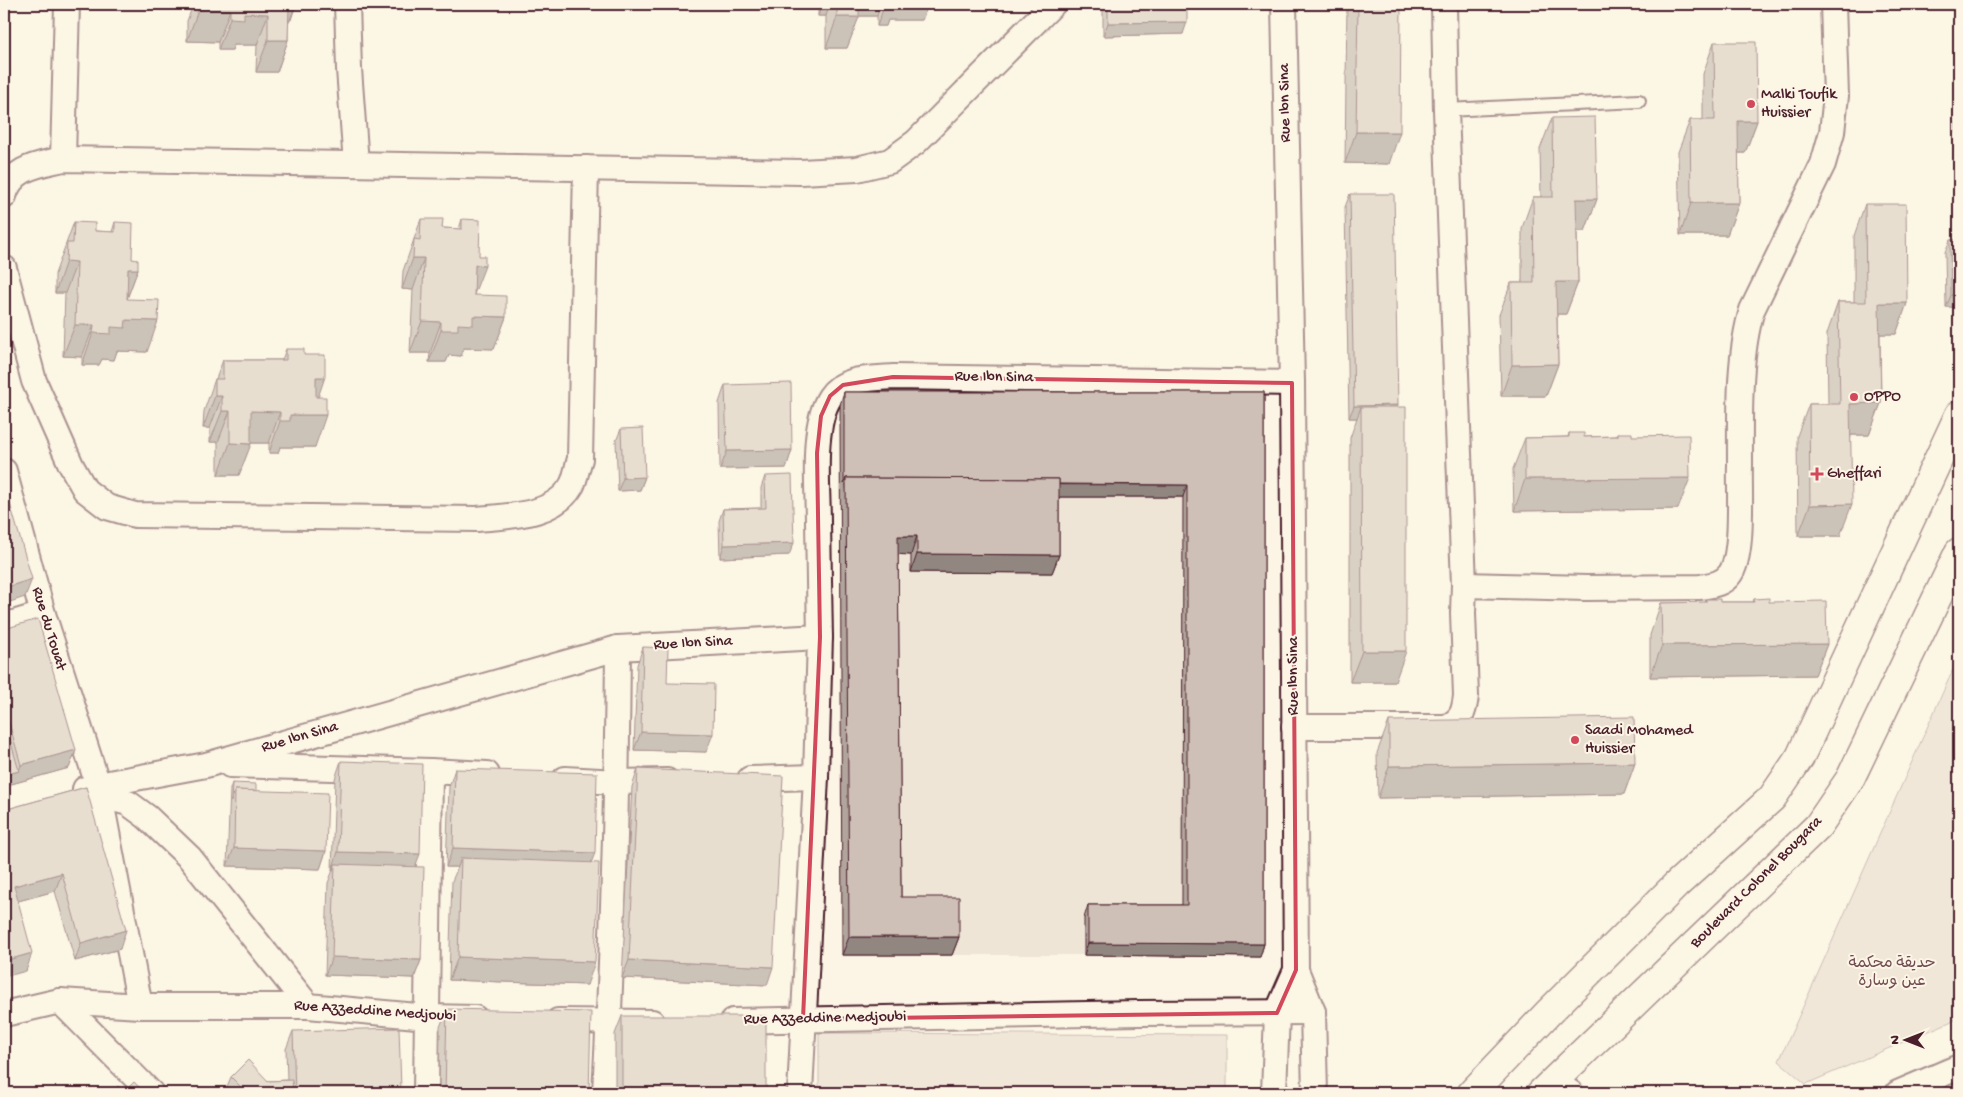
<svg xmlns="http://www.w3.org/2000/svg" width="1963" height="1097" font-family="'Gochi Hand','Playpen Sans Arabic',sans-serif">
<style>
.built{fill:#eee5d7}
.green{fill:#e2d5ca;stroke:#967a7a}
.lines{fill:none;stroke-linecap:round;stroke-linejoin:round}
.service-casing{stroke:#4a1f2b;stroke-width:16}
.minor-casing{stroke:#4a1f2b;stroke-width:28}
.secondary-casing{stroke:#4a1f2b;stroke-width:31}
.service{stroke:#fcf5e5;stroke-width:12}
.minor{stroke:#fcf5e5;stroke-width:24}
.secondary{stroke:#fcf5e5;stroke-width:28}
.wall{fill:#b2a59d;stroke:#4a1f2b}
.shaded-wall{fill:#918680;stroke:#4a1f2b}
.building{fill:#cfc0b7;stroke:#4a1f2b}
.marked{fill:none;stroke:#d1495b;stroke-width:4;stroke-linejoin:round}
.poi-dot{fill:#d1495b;stroke:#fcf5e5;stroke-width:2}
.labels{text-anchor:middle;dominant-baseline:central;stroke-width:4;stroke-linejoin:round;paint-order:stroke}
.poi-label{font-size:16px;fill:#4a1f2b;stroke:#fcf5e5;text-anchor:start}
.street-label{font-size:16px;fill:#4a1f2b;stroke:#fcf5e5}
.park-label{font-size:16px;fill:#704c53;stroke:#fcf5e5}
</style>
<rect width="100%" height="100%" fill="#fcf5e5"/>
<filter id="ink" filterUnits="userSpaceOnUse"><feTurbulence type="fractalNoise" baseFrequency=".02" numOctaves="2"/><feDisplacementMap in="SourceGraphic" scale="10" xChannelSelector="R" yChannelSelector="G"/><feConvolveMatrix kernelMatrix="1 2 1 2 8 2 1 2 1" color-interpolation-filters="sRGB"/></filter>
<g filter="url(#ink)">
<path class="built" d="M 840,497 L 1183,497 L 1182,955 L 842,955 Z"/>
<g class="green">
<path d="M 1959,656 L 1959,1018 L 1806,1084 L 1779,1061 Z"/>
<path d="M 819,1033 L 1227,1035 L 1227,1093 L 819,1093 Z"/>
</g>
<g class="lines">
<defs>
<path id="service" d="M 1446,110 L 1639,101"/>
<g id="minor">
<path d="M 347,4 L 349,69 L 356,164"/>
<path d="M 1284,4 L 1292,383 L 1296,970 L 1313,1012 L 1315,1093"/>
<path d="M 63,159 L 67,4"/>
<path d="M 4,196 C 12,167 38,165 63,159 L 801,172 L 857,169 L 890,161 L 916,142 L 1053,4"/>
<path d="M 4,268 L 34,381 L 71,465 L 85,490 L 107,507 L 135,515 L 477,519 C 508,516 554,517 572,485 C 576,477 577,467 580,459 L 586,168"/>
<path d="M 4,471 L 43,614 L 98,785 L 85,789"/>
<path d="M 1464,585 L 1586,588 L 1700,587 C 1712,585 1723,584 1730,574 C 1744,555 1739,490 1740,465 C 1740,417 1738,356 1752,310 L 1823,164 L 1832,132 L 1836,96 L 1833,4"/>
<path d="M 4,626 L 43,614"/>
<path d="M 1294,727 L 1446,727 C 1462,720 1464,712 1466,696 L 1463,613 L 1464,585 L 1446,110 L 1444,4"/>
<path d="M 230,765 L 430,771 L 487,774"/>
<path d="M 565,779 L 617,782 L 667,781"/>
<path d="M 750,779 L 816,777"/>
<path d="M 101,796 L 128,803 L 147,817 L 190,858 L 308,1006"/>
<path d="M 60,1001 L 151,1093"/>
<path d="M 140,1006 L 98,785 L 206,765 L 618,648 L 820,637 C 819,599 819,561 818,522 C 818,488 811,426 830,397 C 843,377 871,379 893,377 L 1292,383"/>
<path d="M 4,1014 L 60,1001 L 140,1006 L 308,1006 L 428,1017 L 475,1018"/>
<path d="M 558,1021 L 652,1022"/>
<path d="M 733,1021 L 1138,1013 L 1313,1012"/>
<path d="M 1553,1081 L 1571,1093"/>
<path d="M 426,1093 L 430,771"/>
<path d="M 605,1093 C 613,945 617,797 618,648"/>
<path d="M 800,1093 L 816,777 L 820,637"/>
<path d="M 1274,1093 L 1277,1013 L 1296,970"/>
<path d="M 1898,1093 L 1959,1067"/>
</g>
<g id="secondary">
<path d="M 1472,1093 L 1548,1013 L 1676,885 L 1772,798 L 1800,757 L 1959,415"/>
<path d="M 1541,1093 L 1818,826 L 1850,779 L 1959,552"/>
</g>
</defs>
<use href="#service" class="service-casing"/>
<use href="#minor" class="minor-casing"/>
<use href="#secondary" class="secondary-casing"/>
<use href="#service" class="service"/>
<use href="#minor" class="minor"/>
<use href="#secondary" class="secondary"/>
</g>
<g class="wall">
<path d="M 185,4 L 296,4 L 291,20 L 289,20 L 288,22 L 288,40 L 277,72 L 256,72 L 257,45 L 234,45 L 232,50 L 218,50 L 218,42 L 187,41 L 187,21 L 192,8 L 185,8 Z"/>
<path d="M 818,4 L 928,4 L 922,20 L 888,20 L 886,26 L 877,26 L 877,16 L 859,16 L 847,48 L 826,48 L 826,16 L 818,16 Z"/>
<path d="M 1105,4 L 1187,4 L 1183,34 L 1103,36 L 1103,8 Z"/>
<path d="M 1347,4 L 1401,4 L 1389,164 L 1345,163 Z"/>
<path d="M 1955,4 L 1959,4 L 1959,173 L 1957,173 Z"/>
<path d="M 1714,42 L 1757,121 L 1745,153 L 1738,153 L 1739,203 L 1727,235 L 1680,235 L 1678,152 L 1690,120 L 1703,120 L 1703,74 Z"/>
<path d="M 1552,118 L 1597,199 L 1585,231 L 1577,231 L 1578,282 L 1566,314 L 1557,314 L 1558,364 L 1546,396 L 1501,396 L 1499,315 L 1511,283 L 1522,283 L 1522,228 L 1533,197 L 1541,197 L 1540,149 Z"/>
<path d="M 1350,194 L 1397,407 L 1395,682 L 1350,682 L 1350,438 L 1357,418 L 1349,418 L 1345,207 Z"/>
<path d="M 1865,204 L 1907,303 L 1896,334 L 1880,334 L 1881,403 L 1869,435 L 1851,435 L 1840,536 L 1798,536 L 1797,436 L 1809,404 L 1828,404 L 1827,334 L 1838,302 L 1854,302 L 1854,236 Z"/>
<path d="M 421,219 L 442,228 L 459,229 L 462,219 L 474,295 L 506,317 L 494,349 L 464,348 L 461,356 L 449,355 L 446,362 L 429,362 L 430,353 L 410,353 L 413,290 L 402,289 L 403,271 Z"/>
<path d="M 74,222 L 95,231 L 112,232 L 115,222 L 132,259 L 138,269 L 127,299 L 147,352 L 117,351 L 114,360 L 102,359 L 99,365 L 82,365 L 82,357 L 63,356 L 65,293 L 55,293 L 55,274 Z"/>
<path d="M 1950,240 L 1959,240 L 1959,307 L 1946,307 L 1945,252 Z"/>
<path d="M 286,349 L 304,355 L 318,397 L 315,447 L 280,447 L 278,453 L 269,453 L 269,443 L 251,443 L 239,475 L 218,475 L 218,442 L 210,442 L 210,428 L 203,428 L 204,411 L 215,379 L 216,379 L 223,360 L 282,360 Z"/>
<path d="M 725,385 L 792,450 L 786,468 L 720,469 L 719,403 Z"/>
<path d="M 844,392 L 1264,392 L 1264,944 L 1260,957 L 1084,955 L 1084,918 L 1088,905 L 1182,905 L 1183,497 L 1059,497 L 1059,555 L 1052,573 L 911,572 L 911,555 L 898,554 L 901,897 L 959,937 L 952,955 L 842,955 L 840,405 Z"/>
<path d="M 621,429 L 645,477 L 640,490 L 618,491 L 616,441 Z"/>
<path d="M 1569,433 L 1584,437 L 1616,436 L 1618,433 L 1632,436 L 1678,509 L 1514,511 L 1513,469 L 1525,438 L 1568,437 Z"/>
<path d="M 765,476 L 789,555 L 720,558 L 719,521 L 723,509 L 761,508 L 761,488 Z"/>
<path d="M 1706,599 L 1720,602 L 1753,602 L 1754,599 L 1769,602 L 1827,644 L 1815,675 L 1650,677 L 1650,635 L 1661,603 L 1705,603 Z"/>
<path d="M 4,629 L 76,750 L 69,768 L 4,786 Z"/>
<path d="M 643,647 L 667,683 L 706,752 L 634,750 L 637,665 Z"/>
<path d="M 1389,721 L 1635,763 L 1624,794 L 1378,798 L 1377,753 Z"/>
<path d="M 341,761 L 415,867 L 421,960 L 414,978 L 325,975 L 328,883 L 333,870 L 332,870 L 335,779 Z"/>
<path d="M 455,769 L 591,862 L 587,985 L 449,980 L 452,881 L 458,867 L 446,867 L 449,787 Z"/>
<path d="M 638,769 L 767,985 L 622,978 L 632,787 Z"/>
<path d="M 232,783 L 256,791 L 326,851 L 320,869 L 227,866 L 230,789 Z"/>
<path d="M 86,787 L 120,949 L 75,961 L 55,891 L 18,901 L 26,971 L 4,810 Z"/>
<path d="M 447,1009 L 589,1093 L 439,1093 L 440,1027 Z"/>
<path d="M 622,1016 L 766,1093 L 615,1093 L 615,1034 Z"/>
<path d="M 293,1031 L 401,1090 L 406,1093 L 230,1093 L 226,1089 L 231,1077 L 268,1081 L 287,1080 L 286,1049 Z"/>
</g>
<g class="shaded-wall">
<path d="M 186,4 L 193,4 L 192,8 L 185,8 Z"/>
<path d="M 289,4 L 296,4 L 283,38 Z"/>
<path d="M 822,4 L 830,4 L 826,16 L 818,16 Z"/>
<path d="M 852,4 L 881,4 L 877,16 L 847,16 Z"/>
<path d="M 885,4 L 928,4 L 922,20 L 888,20 L 886,26 L 877,26 Z"/>
<path d="M 198,10 L 230,10 L 218,42 L 187,41 Z"/>
<path d="M 244,13 L 268,14 L 257,45 L 234,45 L 232,50 L 218,50 L 230,18 Z"/>
<path d="M 837,17 L 859,17 L 847,48 L 826,48 Z"/>
<path d="M 1187,22 L 1183,34 L 1103,36 L 1108,23 Z"/>
<path d="M 268,40 L 288,40 L 277,72 L 256,72 Z"/>
<path d="M 1738,121 L 1757,121 L 1745,153 L 1727,153 Z"/>
<path d="M 1356,132 L 1400,132 L 1389,164 L 1345,163 Z"/>
<path d="M 1576,199 L 1597,199 L 1585,231 L 1565,231 Z"/>
<path d="M 1691,203 L 1739,203 L 1727,235 L 1680,235 Z"/>
<path d="M 413,258 L 424,258 L 413,290 L 402,289 Z"/>
<path d="M 66,261 L 77,262 L 65,293 L 55,293 Z"/>
<path d="M 475,265 L 485,266 L 473,297 Z"/>
<path d="M 128,269 L 138,269 L 126,301 Z"/>
<path d="M 1556,282 L 1578,282 L 1566,314 L 1545,314 Z"/>
<path d="M 1951,295 L 1959,295 L 1959,307 L 1946,307 Z"/>
<path d="M 1879,303 L 1907,303 L 1896,334 L 1868,334 Z"/>
<path d="M 473,316 L 506,317 L 494,349 L 464,348 L 461,356 L 449,355 L 446,362 L 429,362 L 441,330 L 458,324 Z"/>
<path d="M 126,320 L 158,321 L 147,352 L 117,351 L 114,360 L 102,359 L 99,365 L 82,365 L 93,333 Z"/>
<path d="M 422,321 L 441,322 L 430,353 L 410,353 Z"/>
<path d="M 75,325 L 94,325 L 82,357 L 63,356 Z"/>
<path d="M 1558,364 L 1546,396 L 1501,396 L 1512,365 Z"/>
<path d="M 316,377 L 325,377 L 314,409 Z"/>
<path d="M 215,396 L 222,396 L 210,428 L 203,428 Z"/>
<path d="M 1881,403 L 1869,435 L 1839,435 L 1850,404 Z"/>
<path d="M 1398,405 L 1393,418 L 1361,407 L 1357,418 L 1349,418 L 1354,406 Z"/>
<path d="M 222,411 L 230,411 L 218,442 L 210,442 Z"/>
<path d="M 251,411 L 280,412 L 269,443 L 239,443 Z"/>
<path d="M 290,415 L 326,415 L 315,447 L 280,447 L 278,453 L 269,453 L 280,421 Z"/>
<path d="M 230,443 L 251,444 L 239,475 L 218,475 Z"/>
<path d="M 792,450 L 786,468 L 720,469 L 727,451 Z"/>
<path d="M 645,477 L 640,490 L 618,491 L 623,478 Z"/>
<path d="M 1690,478 L 1678,509 L 1514,511 L 1525,479 Z"/>
<path d="M 846,484 L 1187,485 L 1183,497 L 847,497 Z"/>
<path d="M 1852,504 L 1840,536 L 1798,536 L 1810,505 Z"/>
<path d="M 898,536 L 917,536 L 911,555 L 891,554 Z"/>
<path d="M 794,543 L 789,555 L 720,558 L 724,545 Z"/>
<path d="M 917,554 L 1059,555 L 1052,573 L 911,572 Z"/>
<path d="M 32,579 L 25,597 L 4,604 L 4,588 Z"/>
<path d="M 1827,644 L 1815,675 L 1650,677 L 1662,645 Z"/>
<path d="M 1362,651 L 1406,651 L 1395,682 L 1350,682 Z"/>
<path d="M 641,732 L 713,734 L 706,752 L 634,750 Z"/>
<path d="M 76,750 L 69,768 L 4,786 L 4,775 L 19,771 L 21,765 Z"/>
<path d="M 1635,763 L 1624,794 L 1378,798 L 1389,766 Z"/>
<path d="M 234,848 L 326,851 L 320,869 L 227,866 Z"/>
<path d="M 453,848 L 595,853 L 588,871 L 461,858 L 458,867 L 446,867 Z"/>
<path d="M 338,852 L 420,854 L 413,872 L 335,864 L 333,870 L 332,870 Z"/>
<path d="M 62,873 L 55,891 L 7,904 L 14,886 Z"/>
<path d="M 126,930 L 120,949 L 75,961 L 81,943 Z"/>
<path d="M 849,937 L 959,937 L 952,955 L 842,955 Z"/>
<path d="M 1088,943 L 1264,944 L 1260,957 L 1084,955 Z"/>
<path d="M 32,953 L 26,971 L 4,977 L 4,961 Z"/>
<path d="M 332,957 L 421,960 L 414,978 L 325,975 Z"/>
<path d="M 458,957 L 595,962 L 587,985 L 449,980 Z"/>
<path d="M 629,960 L 773,967 L 767,985 L 622,978 Z"/>
</g>
<g class="building">
<path d="M 198,4 L 294,4 L 294,6 L 289,6 L 288,40 L 268,40 L 268,14 L 244,13 L 244,19 L 230,18 L 230,10 L 198,10 Z"/>
<rect x="837" y="4" width="22" height="13"/>
<path d="M 1108,4 L 1187,4 L 1187,22 L 1108,23 Z"/>
<path d="M 1358,4 L 1401,4 L 1400,132 L 1356,132 Z"/>
<path d="M 1714,42 L 1756,42 L 1757,121 L 1738,121 L 1739,203 L 1691,203 L 1690,120 L 1715,120 Z"/>
<path d="M 1595,117 L 1597,199 L 1576,199 L 1578,282 L 1556,282 L 1558,364 L 1512,365 L 1511,283 L 1534,283 L 1533,197 L 1553,197 L 1552,118 Z"/>
<path d="M 1350,194 L 1394,194 L 1398,405 L 1354,406 Z"/>
<path d="M 1865,204 L 1906,204 L 1907,303 L 1879,303 L 1881,403 L 1850,404 L 1852,504 L 1810,505 L 1809,404 L 1840,404 L 1838,302 L 1866,302 Z"/>
<path d="M 421,219 L 443,219 L 442,228 L 462,229 L 462,219 L 480,220 L 479,256 L 485,256 L 485,266 L 475,265 L 474,295 L 506,296 L 506,317 L 473,316 L 473,325 L 458,324 L 458,330 L 441,330 L 441,322 L 422,321 L 424,258 L 413,258 L 414,239 L 420,240 Z"/>
<path d="M 74,222 L 95,223 L 95,231 L 115,232 L 115,222 L 133,223 L 132,259 L 138,260 L 138,269 L 128,269 L 127,299 L 159,300 L 158,321 L 126,320 L 125,328 L 111,327 L 111,334 L 93,333 L 94,325 L 75,325 L 77,262 L 66,261 L 67,243 L 73,243 Z"/>
<path d="M 1950,240 L 1959,240 L 1959,295 L 1951,295 Z"/>
<path d="M 286,349 L 304,349 L 304,355 L 325,355 L 325,377 L 316,377 L 316,397 L 326,397 L 326,415 L 290,415 L 290,421 L 280,421 L 280,412 L 251,411 L 251,444 L 230,443 L 230,411 L 222,411 L 222,396 L 215,396 L 215,379 L 223,379 L 223,360 L 286,360 Z"/>
<path d="M 791,383 L 792,450 L 727,451 L 725,385 Z"/>
<path d="M 844,392 L 1264,392 L 1264,944 L 1088,943 L 1088,905 L 1187,905 L 1187,485 L 1059,484 L 1059,479 L 846,478 L 844,484 Z"/>
<path d="M 1361,407 L 1406,407 L 1406,651 L 1362,651 Z"/>
<path d="M 643,428 L 645,477 L 623,478 L 621,429 Z"/>
<path d="M 1569,433 L 1584,433 L 1584,437 L 1618,436 L 1618,433 L 1632,433 L 1632,436 L 1689,435 L 1690,478 L 1525,479 L 1525,438 L 1569,437 Z"/>
<path d="M 792,475 L 794,543 L 724,545 L 723,509 L 766,508 L 765,476 Z"/>
<path d="M 846,478 L 1059,479 L 1059,555 L 917,554 L 917,536 L 898,536 L 901,897 L 959,897 L 959,937 L 849,937 Z"/>
<path d="M 4,483 L 32,579 L 4,588 Z"/>
<path d="M 1769,598 L 1769,602 L 1826,601 L 1827,644 L 1662,645 L 1661,603 L 1706,602 L 1706,599 L 1720,599 L 1720,602 L 1754,602 L 1754,599 Z"/>
<path d="M 38,619 L 76,750 L 21,765 L 4,705 L 4,629 Z"/>
<path d="M 643,647 L 668,648 L 667,683 L 714,684 L 713,734 L 641,732 Z"/>
<path d="M 1634,717 L 1635,763 L 1389,766 L 1389,721 Z"/>
<path d="M 4,718 L 19,771 L 4,775 Z"/>
<path d="M 341,761 L 422,764 L 420,854 L 338,852 Z"/>
<path d="M 455,769 L 597,773 L 595,853 L 453,848 Z"/>
<path d="M 638,769 L 783,776 L 773,967 L 629,960 Z"/>
<path d="M 232,783 L 256,784 L 256,791 L 235,790 L 231,802 Z"/>
<path d="M 86,787 L 126,930 L 81,943 L 62,873 L 14,886 L 32,953 L 4,961 L 4,810 Z"/>
<path d="M 235,790 L 328,793 L 326,851 L 234,848 Z"/>
<path d="M 461,858 L 599,863 L 595,962 L 458,957 Z"/>
<path d="M 335,864 L 424,867 L 421,960 L 332,957 Z"/>
<path d="M 447,1009 L 591,1012 L 589,1093 L 445,1093 Z"/>
<rect x="622" y="1016" width="144" height="77"/>
<path d="M 399,1028 L 401,1090 L 386,1091 L 385,1093 L 295,1093 L 293,1031 Z"/>
<path d="M 248,1060 L 268,1081 L 292,1080 L 293,1093 L 247,1093 L 231,1077 Z"/>
<path d="M 134,1082 L 145,1093 L 110,1093 L 118,1086 L 124,1092 Z"/>
<path d="M 104,1089 L 107,1093 L 100,1093 Z"/>
<path d="M 406,1090 L 406,1093 L 386,1093 L 386,1091 Z"/>
</g>
</g>
<path d="M0 0H1963V1097H0ZM 893,377 L 1292,383 L 1296,970 L 1277,1013 L 803,1019 L 820,637 L 817,453 L 821,416 L 830,396 L 843,385 Z" fill="#fcf5e5" fill-opacity=".55" fill-rule="evenodd"/>
<path class="marked" d="M 893,377 L 1292,383 L 1296,970 L 1277,1013 L 803,1019 L 820,637 L 817,453 L 821,416 L 830,396 L 843,385 Z"/>
<g class="poi-dot">
<circle cx="1751" cy="104" r="5"/>
<circle cx="1854" cy="397" r="5"/>
<path d="M1814.5 466.5h5v5h5v5h-5v5h-5v-5h-5v-5h5z"/>
<circle cx="1575" cy="740" r="5"/>
</g>
<g class="labels">
<g class="poi-label">
<text x="1761" y="95">Malki Toufik<tspan x="1761" dy="18">Huissier</tspan></text>
<text x="1864" y="397">OPPO</text>
<text x="1827" y="474">Gheffari</text>
<text x="1585" y="731">Saadi Mohamed<tspan x="1585" dy="18">Huissier</tspan></text>
</g>
<g class="street-label">
<text transform="translate(1286 103) rotate(-91)">Rue Ibn Sina</text>
<text transform="translate(994 378) rotate(1)">Rue Ibn Sina</text>
<text transform="translate(48 629) rotate(73)">Rue du Touat</text>
<text transform="translate(693 644) rotate(-3)">Rue Ibn Sina</text>
<text transform="translate(1294 676) rotate(-90)">Rue Ibn Sina</text>
<text transform="translate(300 738) rotate(-16)">Rue Ibn Sina</text>
<text transform="translate(1757 883) rotate(-45)">Boulevard Colonel Bougara</text>
<text transform="translate(375 1012) rotate(4)">Rue Azzeddine Medjoubi</text>
<text transform="translate(825 1019) rotate(-1)">Rue Azzeddine Medjoubi</text>
</g>
<g class="park-label">
<text x="1892" y="964">حديقة محكمة<tspan x="1892" dy="18">عين وسارة</tspan></text>
</g>
</g>
<rect width="1963" height="1097" fill="none" stroke="#fcf5e5" stroke-width="20"/>
<rect x="10" y="10" width="1943" height="1077" fill="none" stroke="#4a1f2b" stroke-width="2" filter="url(#ink)"/>
<g transform="translate(1906 1040) rotate(270)" stroke="#fcf5e5" stroke-width="4" paint-order="stroke">
<path d="M0-4L9 19L0 12L-9 19Z" fill="#4a1f2b"/>
<text y="-8" font-size="14" font-weight="bold" text-anchor="middle" fill="#4a1f2b">N</text>
</g>
</svg>
